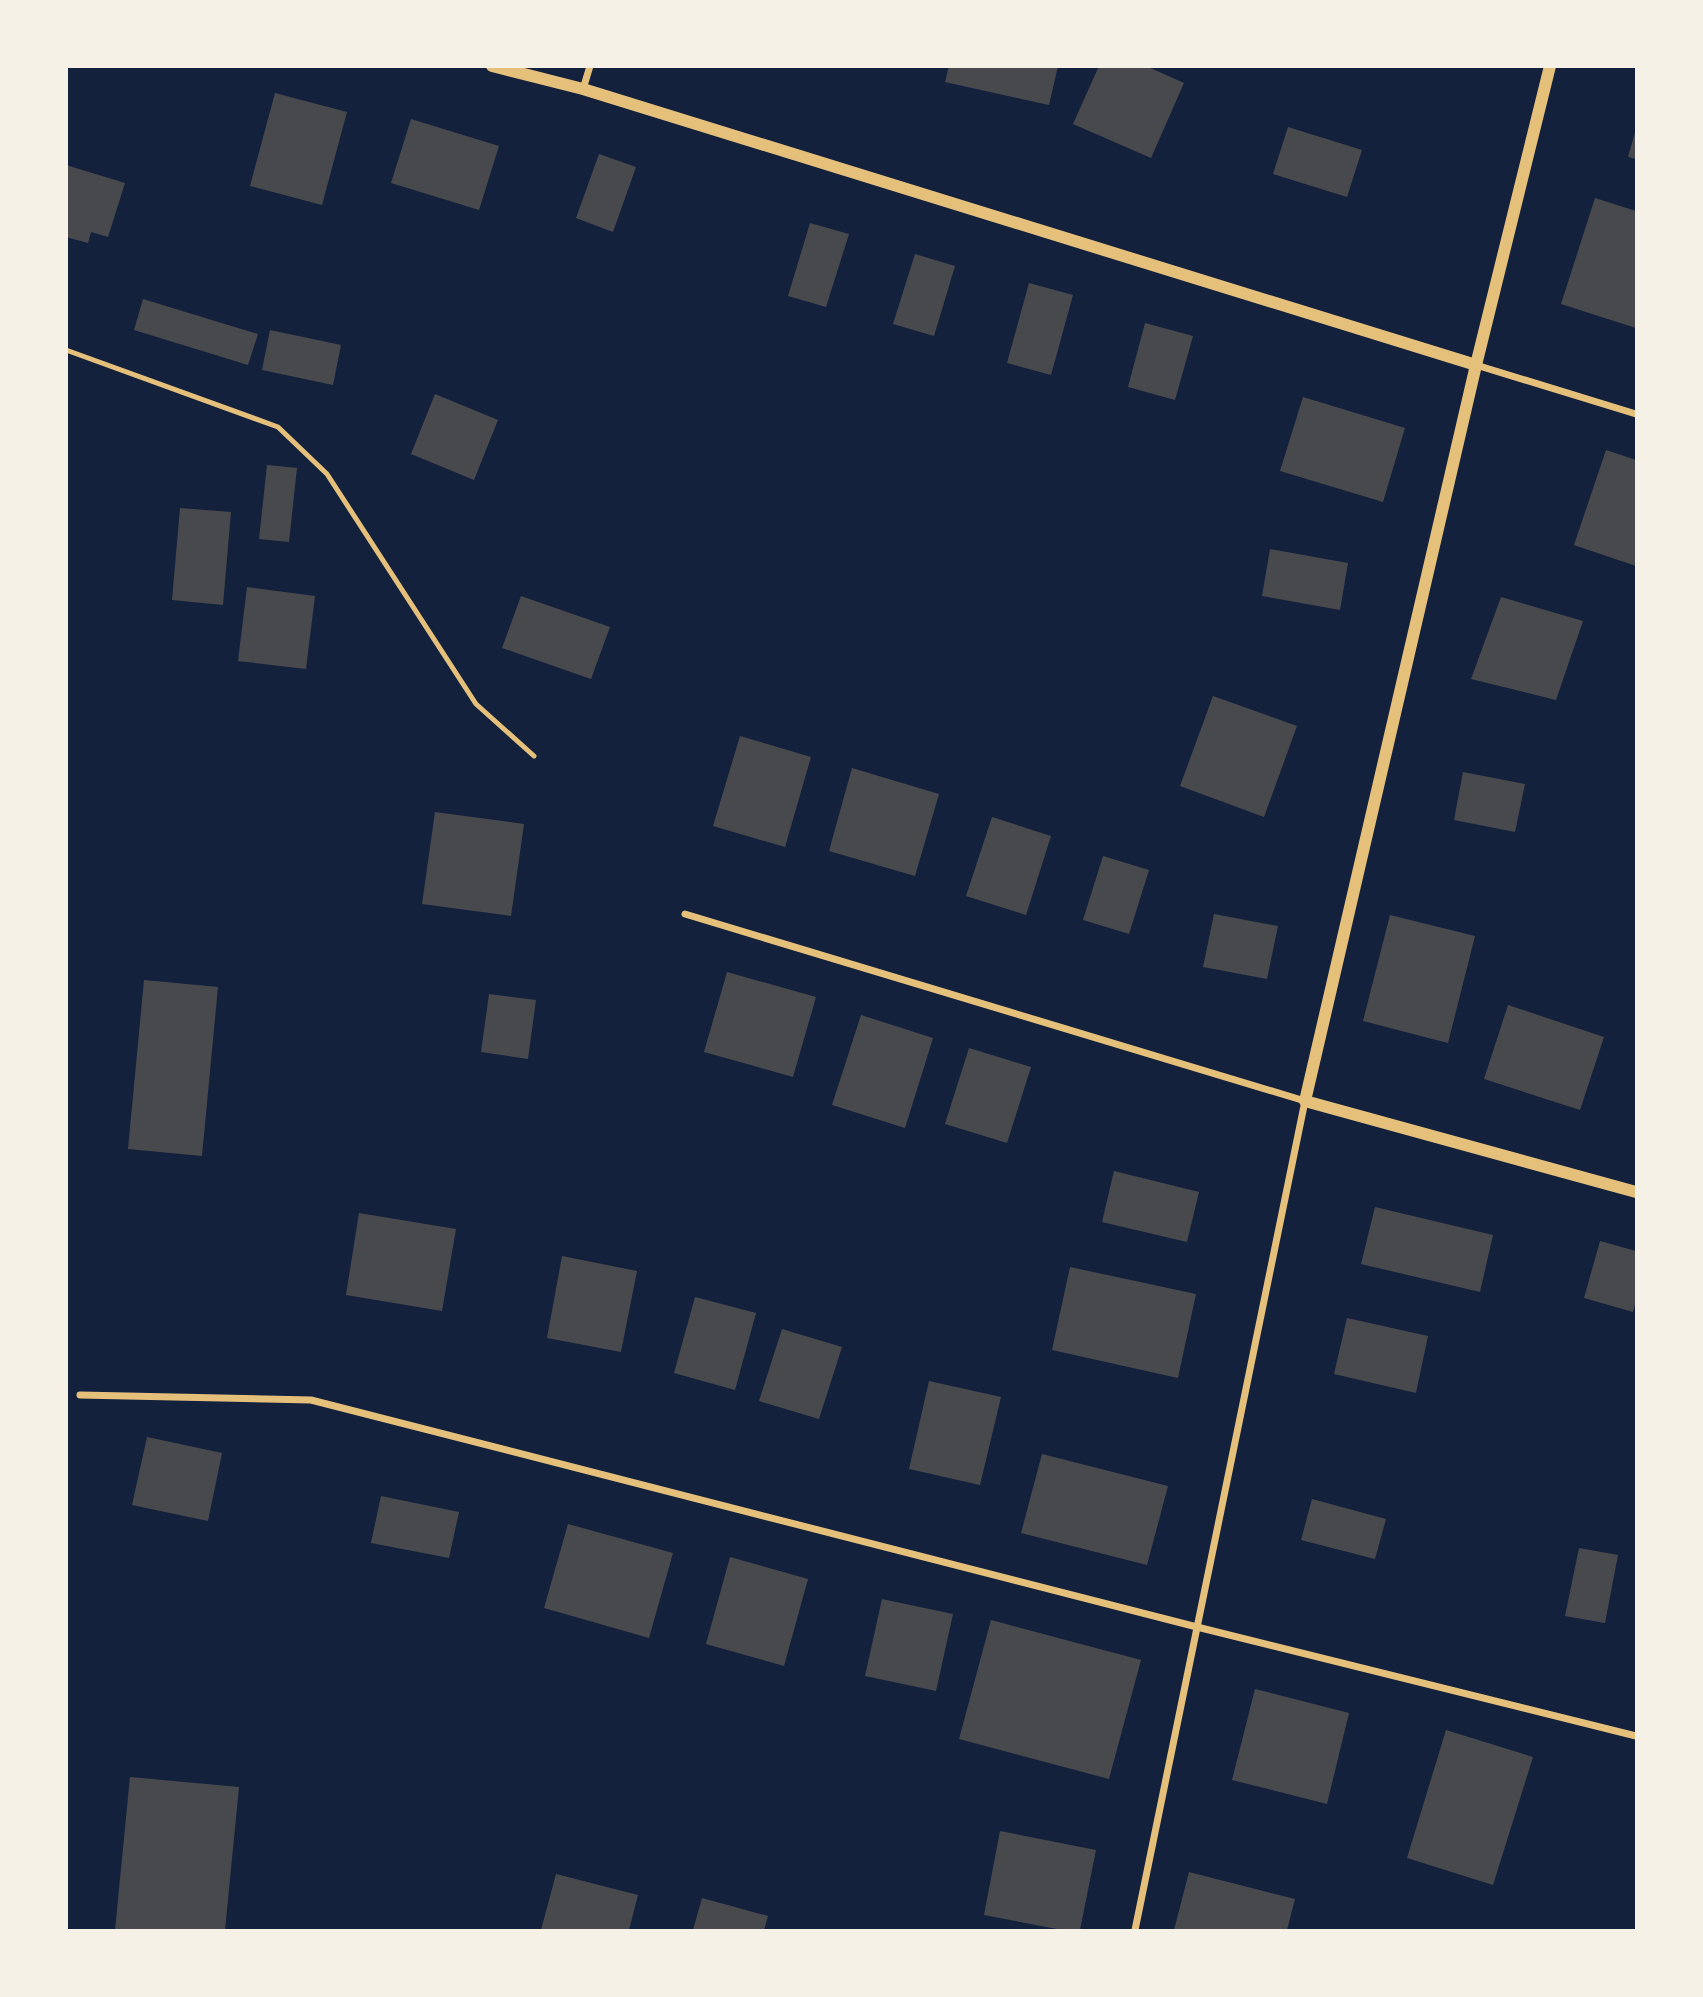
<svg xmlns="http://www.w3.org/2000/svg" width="1703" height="1997" font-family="'Sofia Sans Condensed',sans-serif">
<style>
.building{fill:#48494c}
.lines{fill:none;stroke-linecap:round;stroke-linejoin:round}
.service{stroke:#e5c07b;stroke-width:5}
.minor{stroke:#e5c07b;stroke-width:7}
.tertiary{stroke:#e5c07b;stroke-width:12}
</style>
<rect width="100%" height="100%" fill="#14213d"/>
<g class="building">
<path d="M 949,66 L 1058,66 L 1049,105 L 945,82 Z"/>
<path d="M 1099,66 L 1146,66 L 1184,83 L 1151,158 L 1073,124 Z"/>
<path d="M 275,93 L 347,112 L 322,205 L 250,186 Z"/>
<path d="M 411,119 L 499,146 L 479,210 L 391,183 Z"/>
<path d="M 1288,127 L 1362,150 L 1347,197 L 1273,174 Z"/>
<path d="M 1636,129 L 1636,159 L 1628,157 Z"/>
<path d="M 599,154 L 636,167 L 613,232 L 576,218 Z"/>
<path d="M 66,165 L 125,183 L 108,237 L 91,232 L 88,243 L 66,237 Z"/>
<path d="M 1595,198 L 1636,211 L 1636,328 L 1561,304 Z"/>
<path d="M 810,223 L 849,234 L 826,307 L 788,296 Z"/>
<path d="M 915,254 L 955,266 L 934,336 L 893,324 Z"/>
<path d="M 1029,283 L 1073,295 L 1051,375 L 1007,363 Z"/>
<path d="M 143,299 L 258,334 L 248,365 L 134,330 Z"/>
<path d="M 1145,323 L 1193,336 L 1175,400 L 1128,387 Z"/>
<path d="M 270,330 L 341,345 L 333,385 L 262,370 Z"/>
<path d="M 435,394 L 498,420 L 474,480 L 411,454 Z"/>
<path d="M 1303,397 L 1405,428 L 1383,502 L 1280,471 Z"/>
<path d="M 1606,450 L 1636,460 L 1636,566 L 1574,545 Z"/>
<path d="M 267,465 L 297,468 L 289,542 L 259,539 Z"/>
<path d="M 180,508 L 231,512 L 223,605 L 172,600 Z"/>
<path d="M 1270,549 L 1348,563 L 1340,610 L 1262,596 Z"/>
<path d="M 247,587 L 315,596 L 306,669 L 238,661 Z"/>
<path d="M 521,596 L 610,627 L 591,679 L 502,648 Z"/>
<path d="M 1501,597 L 1583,621 L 1556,700 L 1471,679 Z"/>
<path d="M 1213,696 L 1297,726 L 1264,817 L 1180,786 Z"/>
<path d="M 740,736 L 811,757 L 785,847 L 713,826 Z"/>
<path d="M 852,768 L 939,794 L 915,876 L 829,851 Z"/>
<path d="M 1463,772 L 1525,784 L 1515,832 L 1454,820 Z"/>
<path d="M 435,812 L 524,824 L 511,916 L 422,904 Z"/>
<path d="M 992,817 L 1051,836 L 1026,915 L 966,896 Z"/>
<path d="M 1103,856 L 1149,870 L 1129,934 L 1083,920 Z"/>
<path d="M 1214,914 L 1278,926 L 1267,979 L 1203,967 Z"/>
<path d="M 1390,915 L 1475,936 L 1448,1043 L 1363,1021 Z"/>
<path d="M 727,972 L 816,997 L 793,1077 L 704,1052 Z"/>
<path d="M 144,980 L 218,987 L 202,1156 L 128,1149 Z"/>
<path d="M 489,994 L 536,1000 L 528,1059 L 481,1052 Z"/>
<path d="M 1508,1005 L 1604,1037 L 1580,1110 L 1484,1079 Z"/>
<path d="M 861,1015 L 933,1038 L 905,1128 L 832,1105 Z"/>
<path d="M 969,1048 L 1031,1067 L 1007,1143 L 945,1124 Z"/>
<path d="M 1114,1171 L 1199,1192 L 1187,1242 L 1102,1222 Z"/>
<path d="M 1375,1207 L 1493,1235 L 1480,1292 L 1361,1264 Z"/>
<path d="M 359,1213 L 456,1229 L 442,1311 L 346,1295 Z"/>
<path d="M 1600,1241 L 1636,1251 L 1636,1300 L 1633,1312 L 1584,1298 Z"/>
<path d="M 562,1256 L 637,1271 L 621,1352 L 547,1338 Z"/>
<path d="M 1070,1267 L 1196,1294 L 1178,1378 L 1052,1350 Z"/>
<path d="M 695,1297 L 756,1313 L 735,1390 L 674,1373 Z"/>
<path d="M 1347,1318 L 1428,1336 L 1416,1393 L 1334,1374 Z"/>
<path d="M 782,1329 L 842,1347 L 819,1419 L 759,1401 Z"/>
<path d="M 929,1381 L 1001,1397 L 980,1485 L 909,1469 Z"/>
<path d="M 147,1437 L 222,1453 L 208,1521 L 132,1505 Z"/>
<path d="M 1042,1454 L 1168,1486 L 1147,1565 L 1021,1533 Z"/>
<path d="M 381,1496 L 459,1512 L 449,1558 L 371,1543 Z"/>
<path d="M 1312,1499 L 1386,1519 L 1375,1559 L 1301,1540 Z"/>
<path d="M 568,1524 L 673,1553 L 649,1638 L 544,1608 Z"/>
<path d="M 1579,1548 L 1618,1555 L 1605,1623 L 1565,1616 Z"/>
<path d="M 730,1557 L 808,1579 L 784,1666 L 706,1644 Z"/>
<path d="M 882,1599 L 953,1614 L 936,1691 L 865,1676 Z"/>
<path d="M 991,1620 L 1141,1660 L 1109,1779 L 959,1739 Z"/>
<path d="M 1255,1689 L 1349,1713 L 1327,1804 L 1232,1780 Z"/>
<path d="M 1446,1730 L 1533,1757 L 1493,1885 L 1407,1858 Z"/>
<path d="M 130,1777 L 239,1787 L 225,1930 L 115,1930 Z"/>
<path d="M 1000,1831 L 1096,1850 L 1080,1930 L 1062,1930 L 984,1915 Z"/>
<path d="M 1189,1872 L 1295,1899 L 1287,1930 L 1174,1930 Z"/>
<path d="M 556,1874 L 638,1895 L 629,1930 L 541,1930 Z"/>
<path d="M 702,1898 L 768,1916 L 764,1930 L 693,1930 Z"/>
</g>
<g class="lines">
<path class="service" d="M 66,350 L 278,427 L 327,474 L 476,704 L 534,756"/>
<g class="minor">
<path d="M 583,89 L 590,66"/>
<path d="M 1476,365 L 1636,414"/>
<path d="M 685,914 L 1305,1101 L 1135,1930"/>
<path d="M 80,1395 L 311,1400 L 1197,1627 L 1636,1736"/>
</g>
<g class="tertiary">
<path d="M 492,66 L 583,89 L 1476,365"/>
<path d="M 1550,66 L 1476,365 L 1305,1101 L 1636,1192"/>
</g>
</g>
<rect width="1703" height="1997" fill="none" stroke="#f6f1e7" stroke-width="136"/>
</svg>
